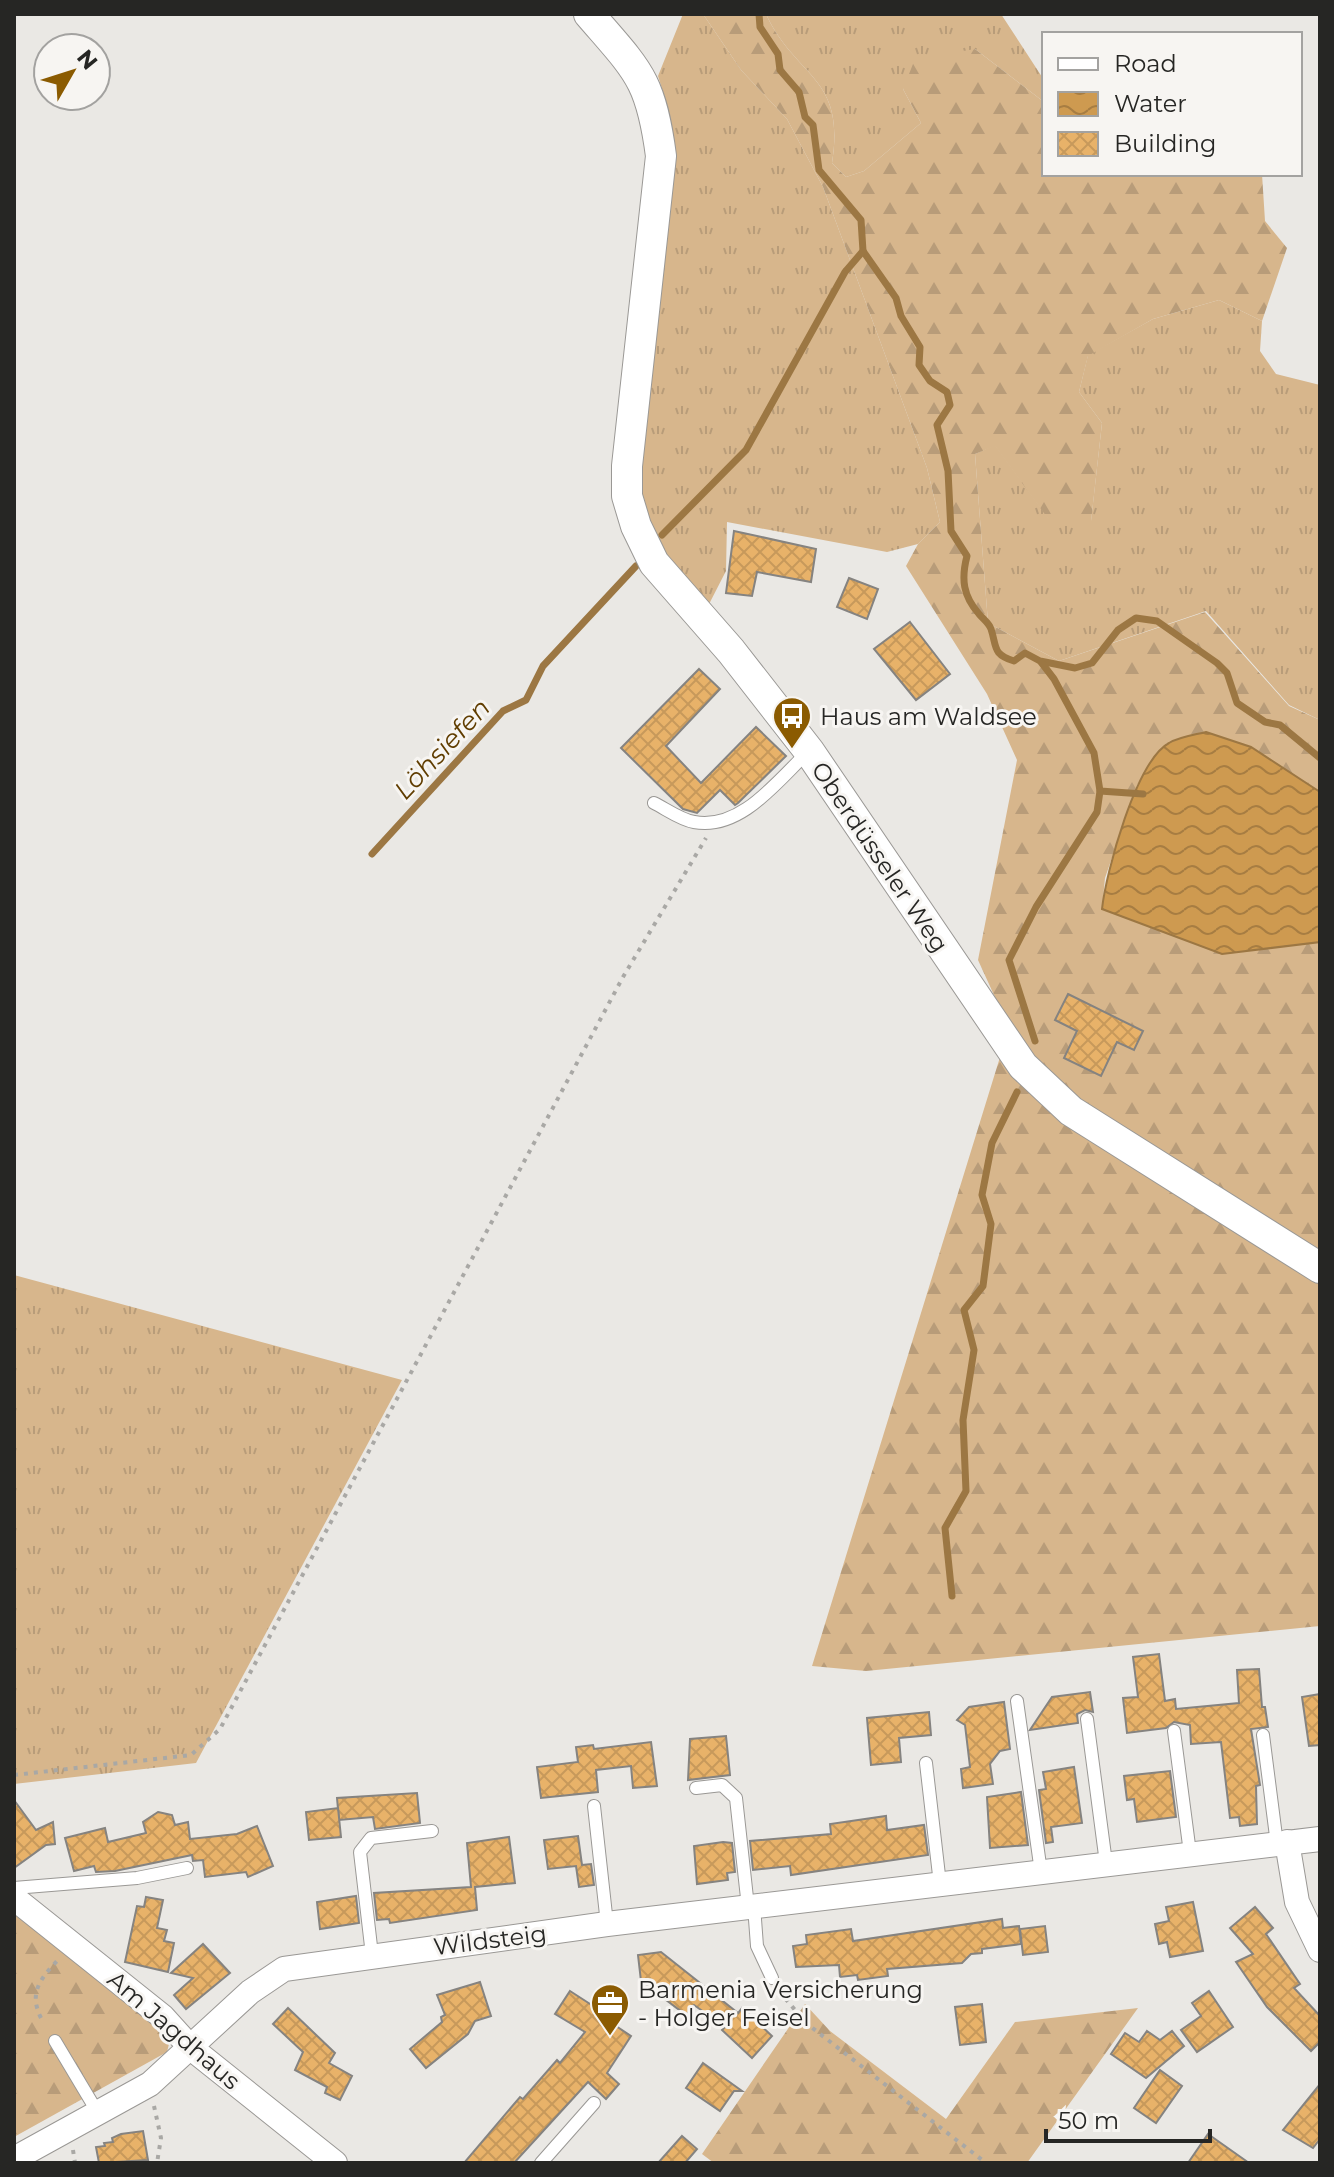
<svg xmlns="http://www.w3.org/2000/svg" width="1334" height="2177" font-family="Montserrat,sans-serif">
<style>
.grass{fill:url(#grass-tufts)}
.forest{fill:url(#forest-firs)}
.water{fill:url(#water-waves);stroke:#9c7743;stroke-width:2}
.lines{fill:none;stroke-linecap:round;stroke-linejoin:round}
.stream{stroke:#9c7743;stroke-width:7}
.building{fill:url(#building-cross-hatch);stroke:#858380;stroke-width:2}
.service-casing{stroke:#9a9895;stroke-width:14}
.minor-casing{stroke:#9a9895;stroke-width:26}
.tertiary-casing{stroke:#9a9895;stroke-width:32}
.path{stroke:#a9a8a5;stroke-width:4;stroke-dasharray:4 6;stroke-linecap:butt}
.service{stroke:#fff;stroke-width:12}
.minor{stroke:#fff;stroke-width:24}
.tertiary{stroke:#fff;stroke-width:30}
.labels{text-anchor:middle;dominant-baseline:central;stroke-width:6;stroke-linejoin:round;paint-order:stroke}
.poi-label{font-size:24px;fill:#262624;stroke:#f7f5f2;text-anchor:start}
.street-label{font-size:24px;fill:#262624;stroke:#f7f5f2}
.water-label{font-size:26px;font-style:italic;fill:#603d00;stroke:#f7f5f2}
</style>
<defs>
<pattern id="grass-tufts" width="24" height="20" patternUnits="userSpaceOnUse" patternTransform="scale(2)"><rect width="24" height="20" fill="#d7b68c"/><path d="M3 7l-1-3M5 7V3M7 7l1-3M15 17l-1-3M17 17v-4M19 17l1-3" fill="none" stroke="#b89c79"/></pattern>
<pattern id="forest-firs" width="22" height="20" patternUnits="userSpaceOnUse" patternTransform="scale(2)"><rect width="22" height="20" fill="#d7b68c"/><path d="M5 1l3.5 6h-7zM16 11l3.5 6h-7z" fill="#b89c79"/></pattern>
<pattern id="water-waves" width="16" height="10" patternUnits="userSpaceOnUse" patternTransform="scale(2)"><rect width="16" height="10" fill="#ce9a50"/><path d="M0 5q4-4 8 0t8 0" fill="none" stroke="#a77d42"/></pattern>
<pattern id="building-cross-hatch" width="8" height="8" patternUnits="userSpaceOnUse" patternTransform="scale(2)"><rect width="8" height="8" fill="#e8b269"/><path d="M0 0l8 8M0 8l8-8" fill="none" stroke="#c7995b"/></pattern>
</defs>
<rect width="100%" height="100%" fill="#eae8e4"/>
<g class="grass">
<path d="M 683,14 L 703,14 L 741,70 L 787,119 L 823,187 L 927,468 L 940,522 L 918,544 L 887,552 L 727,522 L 726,571 L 706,610 L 660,554 L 638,499 L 670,179 L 668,108 L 658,76 Z"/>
<path d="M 766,14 L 1001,14 L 1044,80 L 1044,102 L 975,49 L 903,89 L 921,123 L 864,171 L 846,177 L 832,163 C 846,75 796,79 766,14 Z"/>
<path d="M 1219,300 L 1262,321 L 1260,351 L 1276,374 L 1320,385 L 1320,720 L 1289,705 L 1206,611 L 1059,661 L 988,623 L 975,454 L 995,445 L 1049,519 L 1091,521 L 1102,423 L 1079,392 L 1088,355 L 1153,319 Z"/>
<path d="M 14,1275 L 402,1380 L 196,1763 L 14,1784 Z"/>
</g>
<g class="forest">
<path d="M 703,14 L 766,14 C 796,79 846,75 832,163 L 846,177 L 864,171 L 921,123 L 903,89 L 915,59 L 975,49 L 1044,102 L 1044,174 L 1262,174 L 1265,221 L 1287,248 L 1262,321 L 1219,300 L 1153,319 L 1088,356 L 1079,392 L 1102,423 L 1091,522 L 1049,520 L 995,446 L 975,454 L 988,623 L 1059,661 L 1205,612 L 1289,706 L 1320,720 L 1320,792 L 1251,747 L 1167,743 L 1137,785 L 1105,878 L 1102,909 L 1222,954 L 1320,942 L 1320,1626 L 866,1671 L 812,1666 L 1009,1028 L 978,960 L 1017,760 L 987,694 L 906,566 L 918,544 L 940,522 L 927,468 L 823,187 L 787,119 L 741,70 Z"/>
<path d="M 14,1905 L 171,2036 L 167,2052 L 14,2137 Z"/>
<path d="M 805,2004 L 830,2031 L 946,2119 L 1015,2022 L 1138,2008 L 1027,2163 L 714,2163 L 702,2154 Z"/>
</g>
<path class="water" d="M 1206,732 L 1251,747 L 1320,792 L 1320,942 L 1222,954 L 1102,909 C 1106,872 1136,761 1169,743 C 1179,737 1194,735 1206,732 Z"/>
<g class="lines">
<g class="stream">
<path d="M 759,14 L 760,27 L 778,54 L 780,70 L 799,92 L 805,117 L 813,125 L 819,170 L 861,220 L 863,251 L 896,298 L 901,316 L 920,347 L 919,365 L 930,381 L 947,392 L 950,405 L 937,425 L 948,471 L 951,531 L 967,556 C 961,579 963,596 979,614 C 983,619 989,623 991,629 C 997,647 992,654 1014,661 L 1025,653 L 1040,661 L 1075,668 L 1092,663 L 1118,630 L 1136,618 L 1157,621 L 1217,663 L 1227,673 L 1237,703 L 1265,722 L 1280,725 L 1320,758"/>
<path d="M 662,535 L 746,450 L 845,272 L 863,251"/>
<path d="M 1041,662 L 1054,679 L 1094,753 L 1100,791 L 1143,794"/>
<path d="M 372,854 L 503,711 L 526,700 L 543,666 L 636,566"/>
<path d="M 1035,1041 L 1009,960 L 1036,907 L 1097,812 L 1100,791"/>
<path d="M 952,1596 L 945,1528 L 966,1491 L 963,1420 L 974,1350 L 964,1310 L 983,1286 L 991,1224 L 982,1195 L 992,1143 L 1017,1092"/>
</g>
</g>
<g class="building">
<path d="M 734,531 L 816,549 L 811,582 L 757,572 L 752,596 L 726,593 Z"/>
<path d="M 849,578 L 878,589 L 867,619 L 837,607 Z"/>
<path d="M 910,622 L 950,674 L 916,700 L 874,649 Z"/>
<path d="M 699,669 L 720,689 L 666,746 L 701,783 L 756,727 L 786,756 L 738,803 L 735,805 L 720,790 L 697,813 L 683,809 L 621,748 Z"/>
<path d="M 1068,994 L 1143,1031 L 1134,1050 L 1117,1042 L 1101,1076 L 1064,1058 L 1077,1031 L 1055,1020 Z"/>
<path d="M 1159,1654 L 1165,1701 L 1175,1699 L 1176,1709 L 1239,1703 L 1237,1670 L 1259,1669 L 1262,1707 L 1265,1707 L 1268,1727 L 1251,1729 L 1260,1785 L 1256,1786 L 1257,1824 L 1240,1826 L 1239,1817 L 1230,1818 L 1221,1742 L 1191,1744 L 1190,1725 L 1174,1722 L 1166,1728 L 1127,1733 L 1123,1698 L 1138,1697 L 1133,1657 Z"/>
<path d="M 1090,1692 L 1093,1712 L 1085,1710 L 1077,1714 L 1078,1723 L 1030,1730 L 1052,1697 Z"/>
<path d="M 1320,1694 L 1320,1745 L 1309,1746 L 1302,1697 Z"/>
<path d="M 1004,1702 L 1010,1749 L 1000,1751 L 990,1764 L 993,1784 L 963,1788 L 961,1769 L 970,1767 L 965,1725 L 957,1720 L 969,1707 Z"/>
<path d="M 929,1712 L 931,1735 L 899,1738 L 901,1762 L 871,1765 L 867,1718 Z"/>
<path d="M 726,1736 L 730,1775 L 688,1780 L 690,1739 Z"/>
<path d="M 651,1742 L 657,1786 L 633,1788 L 631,1766 L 596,1770 L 598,1792 L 541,1798 L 537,1767 L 578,1762 L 576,1747 L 593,1745 L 594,1749 Z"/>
<path d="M 1074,1767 L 1082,1823 L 1051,1827 L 1053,1842 L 1046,1843 L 1039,1790 L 1046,1789 L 1043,1772 Z"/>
<path d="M 1170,1771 L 1176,1817 L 1137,1822 L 1134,1799 L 1127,1800 L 1124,1776 Z"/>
<path d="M 1021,1792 L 1028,1845 L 990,1848 L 987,1797 Z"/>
<path d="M 417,1793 L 420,1823 L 375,1829 L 373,1817 L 339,1820 L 337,1798 Z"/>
<path d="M 14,1800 L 36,1830 L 53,1822 L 55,1844 L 46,1845 L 14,1868 Z"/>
<path d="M 338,1808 L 341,1837 L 309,1840 L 306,1812 Z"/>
<path d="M 158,1812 L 172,1815 L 175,1825 L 188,1822 L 190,1839 L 237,1834 L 257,1826 L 273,1866 L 248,1877 L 246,1872 L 205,1877 L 203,1860 L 193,1861 L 192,1855 L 115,1871 L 96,1872 L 94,1866 L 74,1871 L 65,1838 L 105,1828 L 108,1842 L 146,1833 L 143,1822 Z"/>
<path d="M 886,1816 L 887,1830 L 924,1825 L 928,1855 L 791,1875 L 790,1866 L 753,1870 L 750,1841 L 831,1834 L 830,1824 Z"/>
<path d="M 578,1836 L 582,1865 L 591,1864 L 594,1885 L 579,1887 L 576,1866 L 548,1869 L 544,1840 Z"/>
<path d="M 509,1837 L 515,1883 L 475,1887 L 477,1910 L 390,1923 L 389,1919 L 377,1920 L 374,1893 L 471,1887 L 467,1843 Z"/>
<path d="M 723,1842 L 732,1843 L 735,1872 L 727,1873 L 728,1880 L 697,1884 L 694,1846 Z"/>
<path d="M 356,1896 L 359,1923 L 320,1929 L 317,1902 Z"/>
<path d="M 146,1897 L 163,1900 L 157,1928 L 167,1930 L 164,1941 L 174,1943 L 168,1972 L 125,1962 L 137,1906 L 144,1907 Z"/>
<path d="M 1193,1902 L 1203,1951 L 1170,1957 L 1167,1942 L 1159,1944 L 1155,1924 L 1169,1921 L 1166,1907 Z"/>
<path d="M 1255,1907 L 1273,1928 L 1266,1934 L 1300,1984 L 1294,1988 L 1320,2016 L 1320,2042 L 1311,2051 L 1267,2007 L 1236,1962 L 1253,1954 L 1230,1928 Z"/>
<path d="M 1002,1919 L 1003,1928 L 1019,1926 L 1021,1944 L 982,1949 L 982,1953 L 971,1954 L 962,1963 L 887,1969 L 888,1976 L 858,1980 L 857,1975 L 840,1977 L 839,1965 L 796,1967 L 793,1946 L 807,1944 L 806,1935 L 851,1929 L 853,1941 Z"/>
<path d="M 1045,1926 L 1048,1952 L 1023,1955 L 1020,1929 Z"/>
<path d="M 203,1944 L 230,1973 L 186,2009 L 174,1995 L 193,1978 L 171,1973 Z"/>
<path d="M 661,1952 L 738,2013 L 742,2008 L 772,2036 L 752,2058 L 722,2030 L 725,2027 L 694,2005 L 686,2015 L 641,1981 L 638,1955 Z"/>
<path d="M 480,1982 L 491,2016 L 475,2021 L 468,2034 L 426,2068 L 410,2049 L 442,2022 L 441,2017 L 445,2015 L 437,1995 Z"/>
<path d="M 570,1991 L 618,2022 L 616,2026 L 631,2036 L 607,2073 L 619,2084 L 606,2099 L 588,2082 L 514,2163 L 464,2163 L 520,2097 L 523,2099 L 557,2060 L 560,2063 L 585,2032 L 555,2014 Z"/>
<path d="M 1209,1991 L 1233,2027 L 1197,2052 L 1181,2030 L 1201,2016 L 1192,2003 Z"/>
<path d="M 982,2004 L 986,2042 L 960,2045 L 955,2007 Z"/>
<path d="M 288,2008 L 335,2053 L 329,2063 L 352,2076 L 340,2100 L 325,2093 L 327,2087 L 295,2070 L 303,2052 L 273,2024 Z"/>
<path d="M 1147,2031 L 1160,2040 L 1172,2031 L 1184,2046 L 1146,2078 L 1111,2054 L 1125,2033 L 1139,2042 Z"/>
<path d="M 703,2063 L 742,2091 L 734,2091 L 720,2111 L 686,2088 Z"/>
<path d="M 1160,2070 L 1182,2086 L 1156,2123 L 1134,2108 Z"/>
<path d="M 1320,2084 L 1320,2139 L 1313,2148 L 1283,2130 Z"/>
<path d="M 143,2131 L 148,2160 L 99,2163 L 96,2147 L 105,2146 L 104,2143 L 113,2142 L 112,2138 L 121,2134 Z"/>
<path d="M 1208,2134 L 1249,2163 L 1188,2163 Z"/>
<path d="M 682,2136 L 697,2149 L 685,2163 L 658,2163 Z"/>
</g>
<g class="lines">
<defs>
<g id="service">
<path d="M 654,803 C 666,809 681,820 694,822 C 741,831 778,780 809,751"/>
<path d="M 1017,1701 L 1041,1872"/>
<path d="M 1087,1719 L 1106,1863"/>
<path d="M 1174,1731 L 1190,1853"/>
<path d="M 1263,1735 L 1277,1844"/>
<path d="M 926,1763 L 940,1884"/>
<path d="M 696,1788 L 722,1785 L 736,1798 L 748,1907"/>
<path d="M 594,1806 L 607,1924"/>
<path d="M 14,1888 L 137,1878 L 187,1868"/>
<path d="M 754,1906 L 757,1946 L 772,1978"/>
<path d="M 372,1955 L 360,1852 L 371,1838 L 432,1831"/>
<path d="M 55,2041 L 98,2113"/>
<path d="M 541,2163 L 594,2103"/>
</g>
<g id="minor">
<path d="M 1287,1842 L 1297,1902 L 1320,1950"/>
<path d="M 14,1898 L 163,2017 L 191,2048 L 335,2163"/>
<path d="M 14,2159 L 150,2084 L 250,1992 L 284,1969 L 607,1924 L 1320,1839"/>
</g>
<path id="tertiary" d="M 589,14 C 638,71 651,79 661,156 L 627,466 L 627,496 L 636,526 L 654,563 L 731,651 L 809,751 L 1023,1066 L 1071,1111 L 1320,1268"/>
</defs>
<use href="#service" class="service-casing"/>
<use href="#minor" class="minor-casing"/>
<use href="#tertiary" class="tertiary-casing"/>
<g class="path">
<path d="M 14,1775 L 191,1755 L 220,1729 L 623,977 L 706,838"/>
<path d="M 779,1991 L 806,2023 L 986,2163"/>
<path d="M 41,2018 C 29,1994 39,1980 57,1961"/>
<path d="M 154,2106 L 161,2138 L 157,2163"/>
<path d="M 73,2150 L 75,2163"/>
</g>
<use href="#service" class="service"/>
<use href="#minor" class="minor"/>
<use href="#tertiary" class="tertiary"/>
</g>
<defs>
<symbol id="bus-pin" viewBox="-11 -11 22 30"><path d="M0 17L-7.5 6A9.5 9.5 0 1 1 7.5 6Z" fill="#8b5b01" stroke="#f7f5f2"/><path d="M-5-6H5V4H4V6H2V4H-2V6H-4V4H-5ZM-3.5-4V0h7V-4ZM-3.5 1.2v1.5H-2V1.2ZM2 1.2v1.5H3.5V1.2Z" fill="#fff"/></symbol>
<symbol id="office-pin" viewBox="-11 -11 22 30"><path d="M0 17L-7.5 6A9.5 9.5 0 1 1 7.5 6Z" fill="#8b5b01" stroke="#f7f5f2"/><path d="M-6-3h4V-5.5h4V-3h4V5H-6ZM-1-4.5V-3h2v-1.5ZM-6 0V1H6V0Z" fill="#fff"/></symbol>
</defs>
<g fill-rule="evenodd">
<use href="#bus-pin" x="770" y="694" width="44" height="60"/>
<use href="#office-pin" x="588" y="1981" width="44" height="60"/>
</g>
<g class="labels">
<g class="poi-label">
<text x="820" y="716">Haus am Waldsee</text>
<text x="638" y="1989">Barmenia Versicherung<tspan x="638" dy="28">- Holger Feisel</tspan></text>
</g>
<g class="street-label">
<text transform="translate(880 857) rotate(56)">Oberdüsseler Weg</text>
<text transform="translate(490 1940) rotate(-7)">Wildsteig</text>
<text transform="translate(174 2030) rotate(41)">Am Jagdhaus</text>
</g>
<g class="water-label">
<text transform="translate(442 749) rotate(-47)">Löhsiefen</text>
</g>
</g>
<rect width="1334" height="2177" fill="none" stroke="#262624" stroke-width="32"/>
<rect x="1042" y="32" width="260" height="144" fill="#f7f5f2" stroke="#a3a2a0" stroke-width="2"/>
<rect x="1058" y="58" width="40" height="12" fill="#ffffff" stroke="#a3a2a0" stroke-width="2"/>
<text x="1114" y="72" font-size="24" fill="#262624">Road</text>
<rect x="1058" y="92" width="40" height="24" fill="url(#water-waves)" stroke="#a3a2a0" stroke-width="2"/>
<text x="1114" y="112" font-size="24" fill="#262624">Water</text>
<rect x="1058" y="132" width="40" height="24" fill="url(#building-cross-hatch)" stroke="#a3a2a0" stroke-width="2"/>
<text x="1114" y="152" font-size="24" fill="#262624">Building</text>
<g transform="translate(72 72) rotate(51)"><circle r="38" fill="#f7f5f2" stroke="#a3a2a0" stroke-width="2"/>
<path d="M0-6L14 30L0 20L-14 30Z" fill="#8b5b01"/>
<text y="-12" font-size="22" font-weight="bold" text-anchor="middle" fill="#262624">N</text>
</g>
<path d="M1046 2129v12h164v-12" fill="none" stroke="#262624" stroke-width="4"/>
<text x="1058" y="2129" font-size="24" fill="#262624" stroke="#f7f5f2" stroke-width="6" paint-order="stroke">50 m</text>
</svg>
